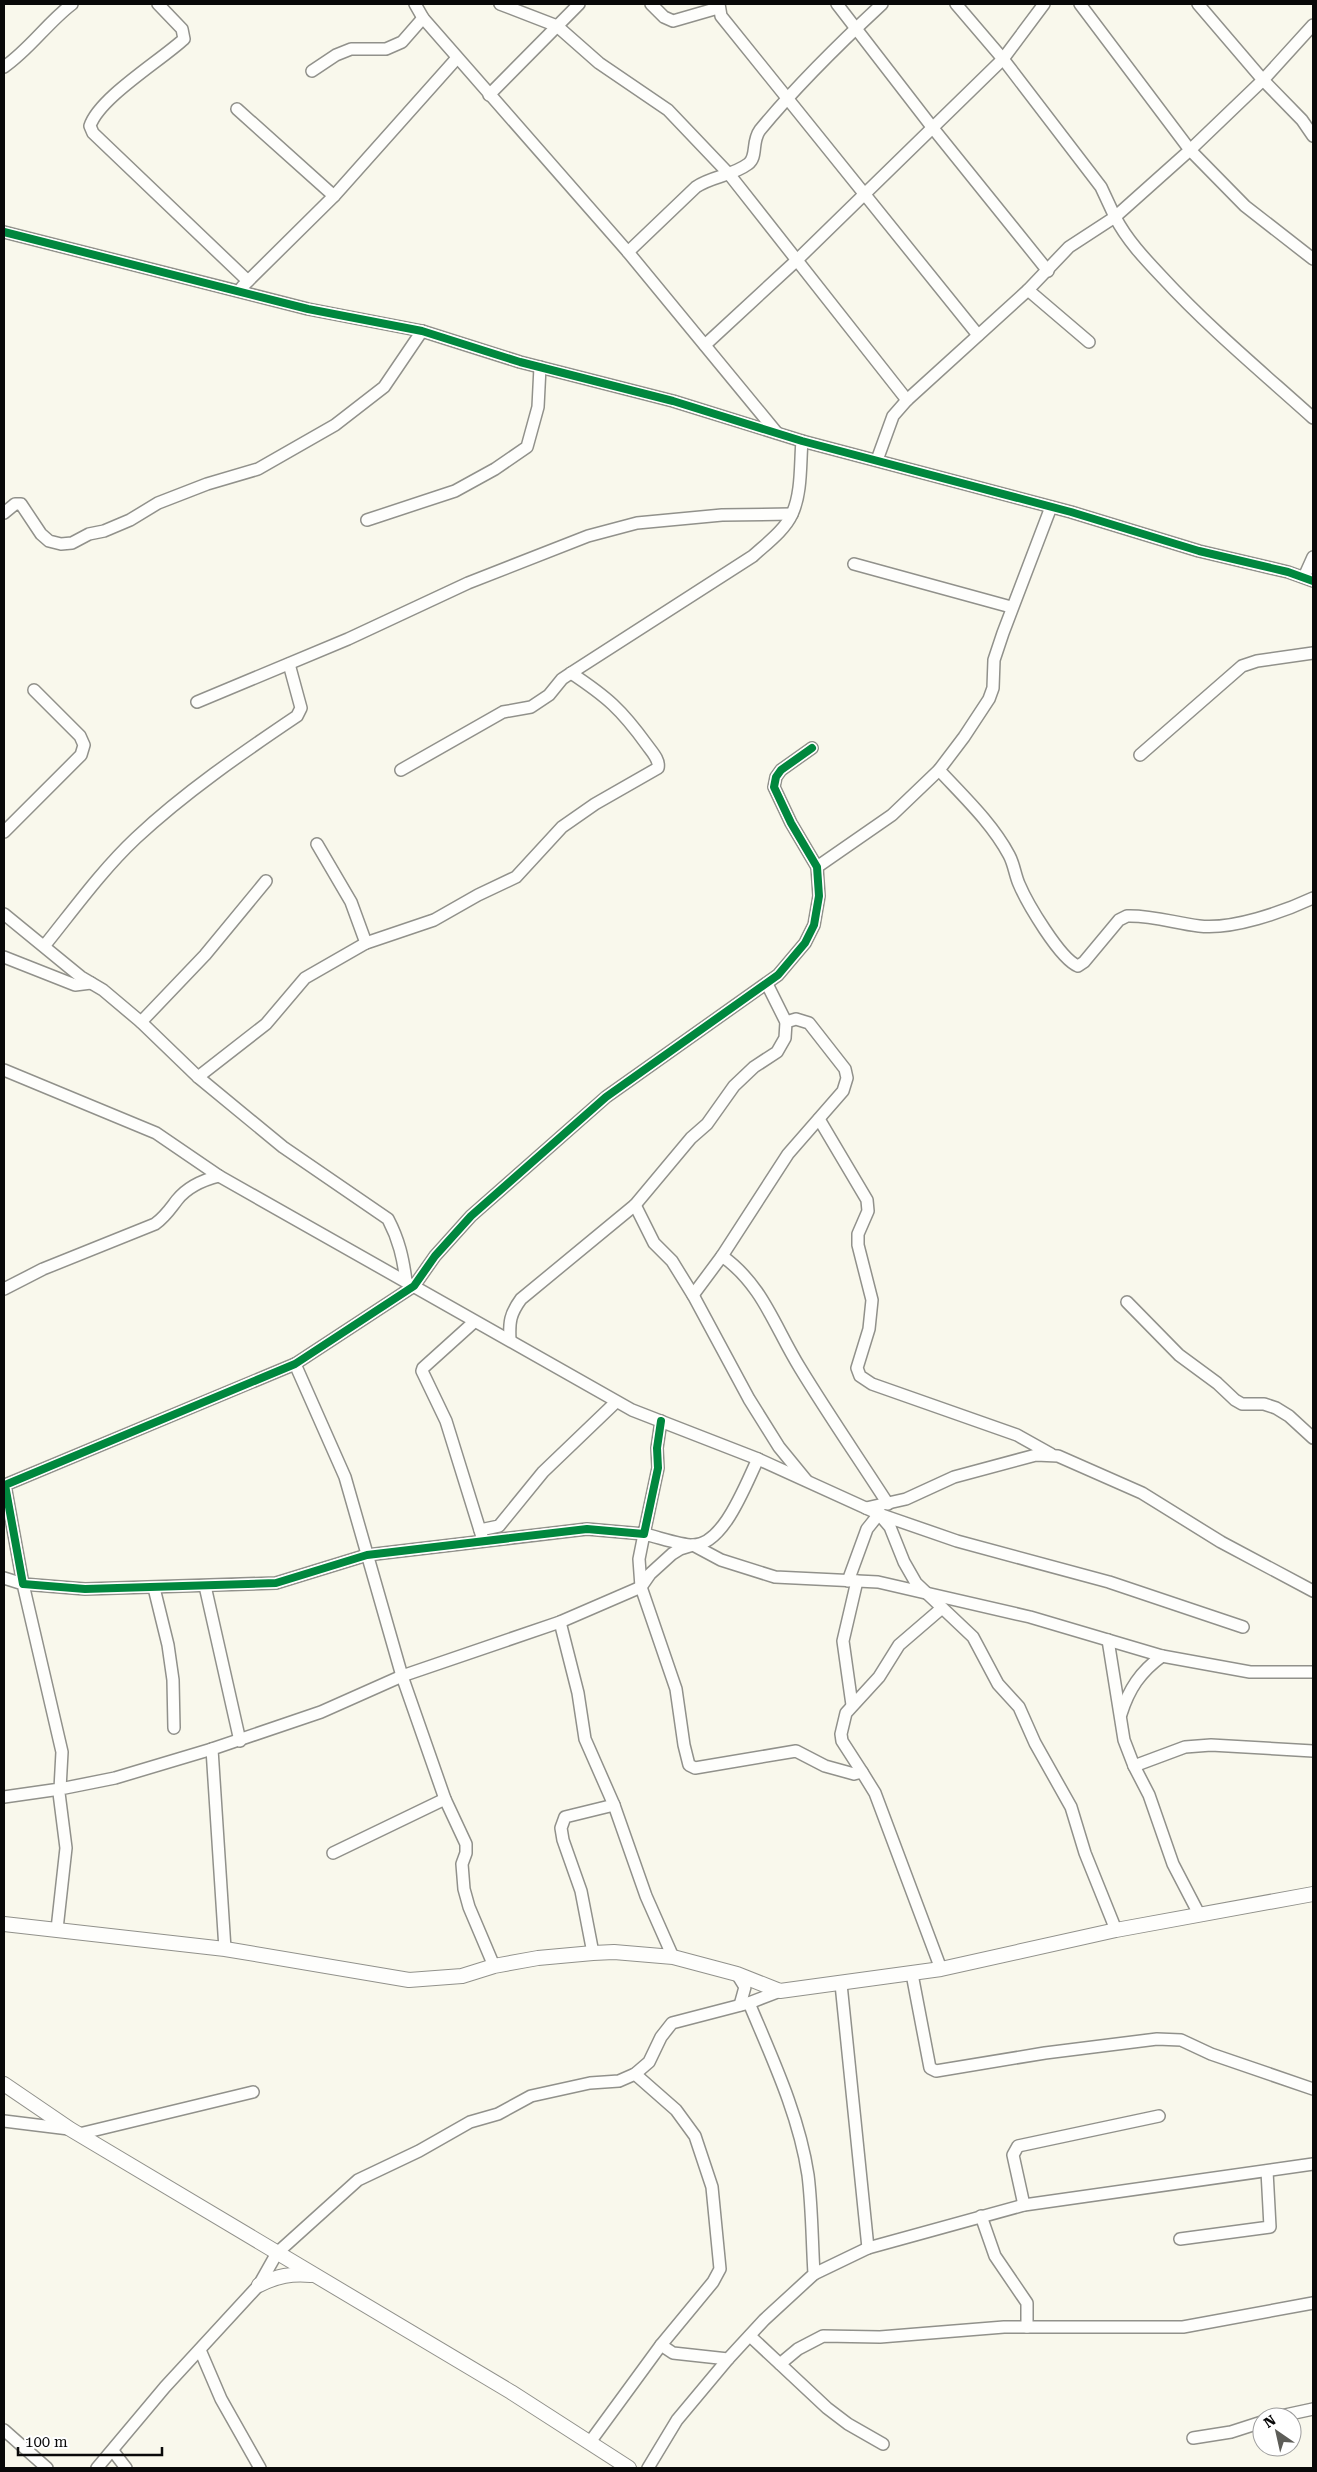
<svg xmlns="http://www.w3.org/2000/svg" width="1317" height="2472" font-family="'Roboto Serif',serif">
<style>
.lines{fill:none;stroke-linecap:round;stroke-linejoin:round}
.minor-casing{stroke:#91918b;stroke-width:14}
.tertiary-casing{stroke:#91918b;stroke-width:16}
.minor{stroke:#fefefc;stroke-width:11}
.tertiary{stroke:#fefefc;stroke-width:14}
.cycleway-casing{stroke:#fff;stroke-width:11}
.cycleway{stroke:#00873e;stroke-width:8}
</style>
<rect width="100%" height="100%" fill="#f9f8ec"/>
<g class="lines">
<defs>
<g id="minor">
<path d="M 158,4 L 182,29 L 184,39 C 160,61 99,98 90,126 L 93,133 L 248,281"/>
<path d="M 415,4 L 423,18 L 628,252 L 777,433"/>
<path d="M 500,4 L 557,26 L 599,63 L 668,110 L 729,174 L 907,400"/>
<path d="M 651,4 L 664,17 L 673,21 L 718,8"/>
<path d="M 719,4 L 721,16 L 978,335"/>
<path d="M 837,4 L 932,127 L 1048,271"/>
<path d="M 1080,4 L 1190,150 L 1115,217 C 1127,240 1144,258 1162,277 C 1209,328 1262,372 1313,418"/>
<path d="M 1198,4 L 1263,80 L 1302,120 L 1313,136"/>
<path d="M 1313,25 L 1263,80 L 1190,150 L 1245,206 L 1313,259"/>
<path d="M 4,67 C 30,49 47,23 72,4"/>
<path d="M 312,71 L 336,55 L 351,49 L 386,49 L 402,42 L 423,18"/>
<path d="M 489,95 L 579,4"/>
<path d="M 237,109 L 334,196"/>
<path d="M 4,232 L 308,309 L 422,331 L 520,362 L 673,401 L 802,441 L 1071,512 L 1199,551 L 1288,572 L 1313,581"/>
<path d="M 628,252 L 696,187 C 712,176 732,176 748,164 C 758,157 751,142 760,130 C 797,85 840,43 882,4"/>
<path d="M 242,287 L 334,196 L 457,58"/>
<path d="M 1028,290 L 1089,342"/>
<path d="M 705,345 L 797,260 L 1003,59 L 1044,4"/>
<path d="M 877,460 L 893,416 L 907,400 L 1028,290 L 1069,247 L 1115,217 L 1101,187 L 1003,59 L 956,4"/>
<path d="M 4,513 L 15,504 L 21,504 L 41,534 L 49,541 L 61,544 L 72,543 L 89,534 L 104,531 L 130,520 L 158,503 L 207,484 L 258,469 L 335,425 L 384,387 L 422,331"/>
<path d="M 367,520 L 455,491 L 495,469 L 527,447 L 538,407 L 540,367"/>
<path d="M 854,564 L 1011,607"/>
<path d="M 1304,577 L 1313,557"/>
<path d="M 197,702 L 348,639 L 468,583 L 588,536 L 637,523 L 722,515 L 792,514"/>
<path d="M 1140,755 L 1242,666 L 1257,661 L 1313,653"/>
<path d="M 401,770 L 503,712 L 531,707 L 549,695 L 562,679 L 571,673 L 753,556 C 766,544 785,530 792,514 C 802,493 800,463 802,441"/>
<path d="M 939,770 C 963,796 992,823 1009,855 C 1014,864 1015,875 1019,884 C 1027,903 1060,959 1078,966 L 1084,962 L 1119,920 L 1127,916 C 1151,915 1175,923 1199,926 C 1232,930 1283,912 1313,898"/>
<path d="M 4,832 L 81,755 L 84,745 L 80,736 L 34,690"/>
<path d="M 317,844 L 351,902 L 366,943"/>
<path d="M 817,867 L 892,815 L 939,770 L 964,737 L 989,699 L 993,688 L 994,660 L 1003,633 L 1051,507"/>
<path d="M 4,914 L 81,977 L 103,990 L 141,1022 L 198,1077 L 283,1147 L 388,1219 C 399,1240 403,1258 406,1281"/>
<path d="M 45,945 C 74,909 102,870 136,838 C 184,793 242,753 297,716 L 301,708 L 289,664"/>
<path d="M 4,957 L 75,985 L 91,983"/>
<path d="M 141,1022 L 205,955 L 266,881"/>
<path d="M 4,1070 L 156,1133 L 219,1176 L 632,1410 L 758,1459 L 879,1514"/>
<path d="M 198,1077 L 266,1024 L 305,978 L 366,943 L 434,920 L 478,895 L 516,877 L 562,827 L 595,804 L 658,768 C 660,760 652,752 647,745 C 621,709 607,697 571,673"/>
<path d="M 819,1119 L 867,1200 L 868,1211 L 858,1234 L 858,1245 L 872,1300 L 869,1329 L 857,1368 L 860,1376 L 872,1384 L 1017,1435 L 1051,1454"/>
<path d="M 635,1205 L 654,1243 L 672,1261 L 693,1295 L 749,1399 L 779,1447 L 806,1480"/>
<path d="M 722,1256 C 763,1285 775,1328 800,1368 C 828,1414 859,1459 888,1504"/>
<path d="M 4,1289 L 43,1269 L 155,1224 C 165,1217 170,1209 177,1200 C 188,1186 203,1180 219,1176"/>
<path d="M 693,1295 L 722,1256 L 788,1154 L 843,1091 L 847,1078 L 845,1069 L 809,1023 L 796,1019 L 786,1022"/>
<path d="M 1127,1302 L 1179,1355 L 1217,1383 L 1235,1400 L 1242,1404 L 1264,1404 L 1276,1408 L 1289,1416 L 1313,1438"/>
<path d="M 474,1322 L 423,1368 L 422,1371 L 446,1421 L 483,1540"/>
<path d="M 510,1340 C 509,1322 510,1314 521,1299 L 635,1205 L 691,1138 L 707,1124 L 734,1086 L 754,1067 L 777,1052 L 785,1038 L 786,1022 L 767,984"/>
<path d="M 295,1364 L 345,1477 L 402,1676 L 560,1622 L 641,1587 L 650,1574 L 672,1554 L 680,1549 L 693,1545 L 721,1560 L 775,1577 L 878,1582 L 1030,1617 L 1162,1656 L 1250,1672 L 1313,1672"/>
<path d="M 661,1421 L 657,1448 L 658,1468 L 644,1534 L 587,1529 L 367,1555 L 276,1583 L 85,1589 L 23,1584 L 5,1485 L 295,1364 L 414,1286 L 435,1256 L 471,1216 L 606,1097 L 778,975 L 805,943 L 814,925 L 819,896 L 817,867 L 791,823 L 774,787 L 776,777 L 781,770 L 812,748"/>
<path d="M 758,1459 C 746,1483 724,1545 693,1545 C 680,1545 658,1537 644,1534 L 639,1559 L 641,1587 L 676,1689 L 684,1745 L 689,1765 L 695,1768 L 796,1751 L 825,1766 L 854,1774 L 862,1772 L 875,1793 L 941,1969"/>
<path d="M 866,1508 L 906,1499 L 954,1477 L 1036,1455 L 1058,1456 L 1142,1493 L 1221,1542 L 1313,1591"/>
<path d="M 480,1530 L 499,1526 L 543,1472 L 616,1402"/>
<path d="M 4,1578 L 23,1584 L 62,1752 L 60,1789 L 4,1797"/>
<path d="M 848,1581 L 867,1529 L 879,1514 L 878,1507"/>
<path d="M 205,1586 L 240,1741"/>
<path d="M 154,1588 L 168,1645 L 173,1680 L 174,1728"/>
<path d="M 560,1622 L 578,1693 L 585,1739 L 614,1805 L 646,1896 L 673,1957"/>
<path d="M 1108,1640 L 1124,1740 L 1134,1766 L 1149,1795 L 1173,1864 L 1199,1914"/>
<path d="M 852,1705 L 843,1641 L 857,1581"/>
<path d="M 1121,1714 C 1129,1689 1140,1672 1162,1656"/>
<path d="M 1134,1766 L 1185,1747 L 1211,1745 L 1313,1751"/>
<path d="M 862,1772 L 842,1741 L 841,1734 L 846,1713 L 879,1677 L 899,1645 L 942,1608"/>
<path d="M 333,1853 L 445,1799"/>
<path d="M 57,1929 L 66,1848 L 59,1793 L 60,1789 L 115,1778 L 212,1749"/>
<path d="M 1116,1930 L 1085,1853 L 1071,1807 L 1035,1743 L 1019,1707 L 998,1684 L 973,1637 L 916,1583 L 904,1562 L 890,1527 L 879,1514 L 957,1541 L 1109,1582 L 1243,1627"/>
<path d="M 225,1949 L 212,1749 L 321,1712 L 402,1676 L 445,1799 L 466,1844 L 466,1853 L 462,1864 L 464,1889 L 469,1907 L 494,1966"/>
<path d="M 593,1953 L 581,1891 L 563,1840 L 561,1828 L 565,1817 L 614,1805"/>
<path d="M 737,1974 L 745,1987 L 740,2005"/>
<path d="M 912,1974 L 930,2068 L 936,2071 L 1045,2053 L 1157,2039 L 1181,2040 L 1211,2054 L 1313,2089"/>
<path d="M 841,1984 L 868,2248"/>
<path d="M 635,2074 L 676,2110 L 695,2136 L 712,2187 L 720,2269 L 713,2282 L 661,2345"/>
<path d="M 4,2121 L 69,2129"/>
<path d="M 79,2134 L 253,2092"/>
<path d="M 1024,2205 L 1013,2155 L 1018,2146 L 1159,2116"/>
<path d="M 981,2216 L 995,2256 L 1027,2303 L 1027,2327"/>
<path d="M 1180,2239 L 1270,2227 L 1267,2171"/>
<path d="M 814,2274 L 868,2248 L 1024,2205 L 1313,2164"/>
<path d="M 750,2336 L 780,2364 L 798,2349 L 823,2336 L 880,2337 L 1004,2327 L 1183,2327 L 1313,2303"/>
<path d="M 200,2350 L 221,2399 L 260,2468"/>
<path d="M 780,2364 L 827,2408 L 848,2424 L 883,2444"/>
<path d="M 1276,2417 L 1313,2409"/>
<path d="M 4,2430 L 47,2468"/>
<path d="M 1193,2438 L 1231,2432 L 1262,2422"/>
<path d="M 590,2442 L 661,2345 L 673,2353 L 728,2359 L 764,2320 L 814,2274 C 812,2241 812,2207 808,2175 C 799,2115 772,2058 749,2003"/>
<path d="M 113,2451 L 126,2468"/>
<path d="M 97,2468 L 165,2387 L 259,2285 L 277,2253 L 358,2180 L 419,2151 L 470,2122 L 498,2114 L 531,2096 L 590,2083 L 619,2081 L 635,2074 L 649,2062 L 661,2037 L 672,2023 L 749,2003 L 780,1991"/>
<path d="M 648,2468 L 677,2420 L 728,2359"/>
</g>
<g id="tertiary">
<path d="M 4,1924 L 225,1949 L 409,1980 L 462,1976 L 494,1966 L 538,1958 L 593,1953 L 614,1952 L 673,1957 L 737,1974 L 780,1991 L 941,1969 L 1116,1930 L 1313,1894"/>
<path d="M 4,2084 L 70,2129 L 511,2392 L 629,2468"/>
<path d="M 259,2285 C 277,2276 292,2273 311,2275"/>
</g>
</defs>
<use href="#minor" class="minor-casing"/>
<use href="#tertiary" class="tertiary-casing"/>
<use href="#minor" class="minor"/>
<use href="#tertiary" class="tertiary"/>
<defs>
<g id="cycleway">
<path d="M 4,232 L 308,309 L 422,331 L 520,362 L 673,401 L 802,441 L 1071,512 L 1199,551 L 1288,572 L 1313,581"/>
<path d="M 661,1421 L 657,1448 L 658,1468 L 644,1534 L 587,1529 L 367,1555 L 276,1583 L 85,1589 L 23,1584 L 5,1485 L 295,1364 L 414,1286 L 435,1256 L 471,1216 L 606,1097 L 778,975 L 805,943 L 814,925 L 819,896 L 817,867 L 791,823 L 774,787 L 776,777 L 781,770 L 812,748"/>
</g>
</defs>
<use href="#cycleway" class="cycleway-casing"/>
<use href="#cycleway" class="cycleway"/>
</g>
<rect width="1317" height="2472" fill="none" stroke="#090909" stroke-width="10"/>
<g transform="translate(1277 2432) rotate(326)"><circle r="24" fill="#ffffff" stroke="#9d9d9d"/>
<path d="M0-4L9 19L0 12L-9 19Z" fill="#5d5d58"/>
<text y="-8" font-size="14" font-weight="bold" text-anchor="middle" fill="#090909">N</text>
</g>
<path d="M18 2447v8h144v-8" fill="none" stroke="#090909" stroke-width="2.5"/>
<text x="25" y="2447" font-size="15" fill="#090909" stroke="#ffffff" stroke-width="4" paint-order="stroke">100 m</text>
</svg>
